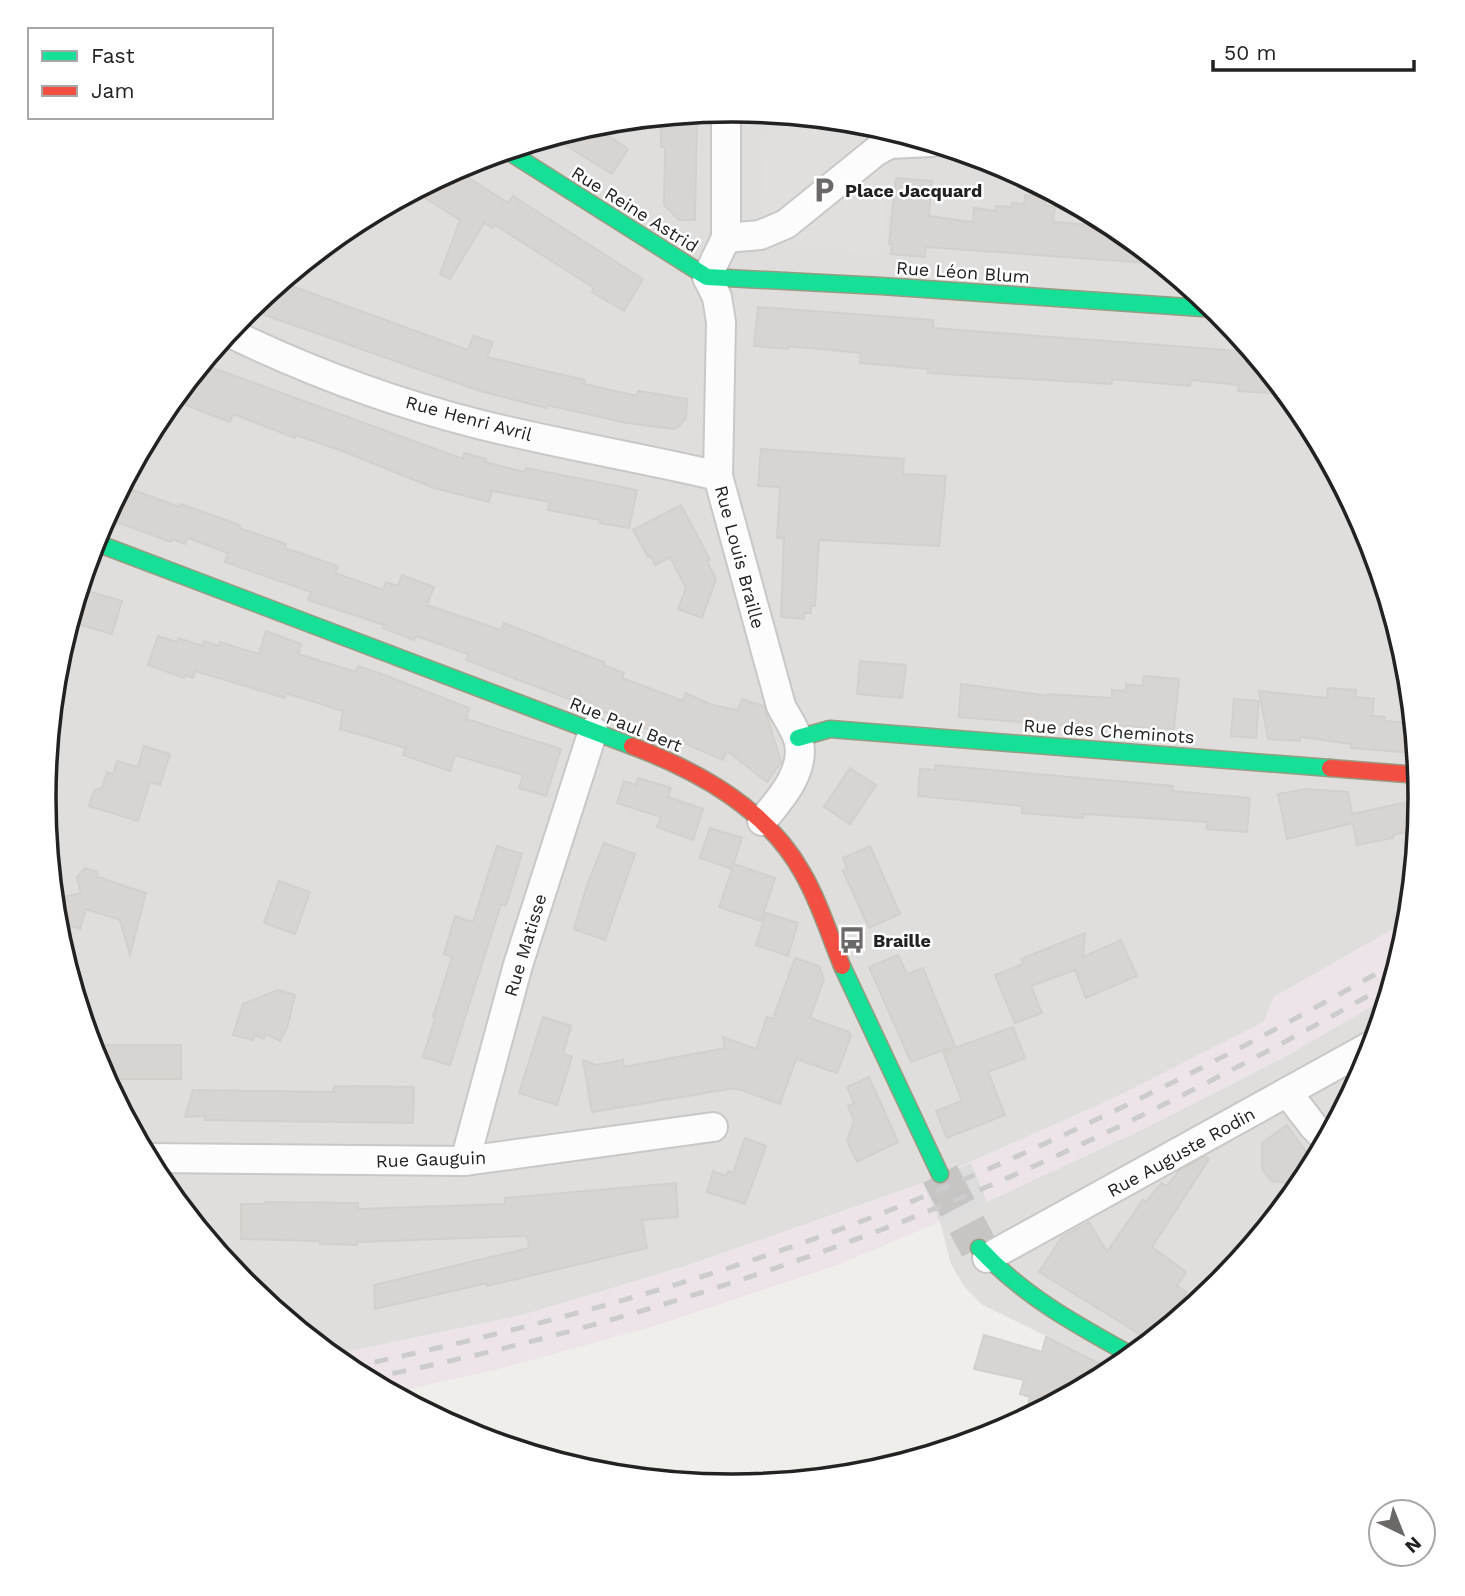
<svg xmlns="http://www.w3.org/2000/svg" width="1465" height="1596" font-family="'Work Sans',sans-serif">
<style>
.residential{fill:#dfdedc}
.industrial{fill:#ede4e9}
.parking{fill:#e0dfde}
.pier{fill:#dedddd}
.building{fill:#d7d4d2;stroke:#d3d0cc;stroke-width:2}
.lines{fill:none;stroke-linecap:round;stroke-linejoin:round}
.secondary-tunnel{stroke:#c7c5c3;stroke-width:38;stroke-dasharray:38 19;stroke-linecap:butt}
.street-casing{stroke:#c9c8c7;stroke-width:32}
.fast-casing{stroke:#999a82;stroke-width:19}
.jam-casing{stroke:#999a82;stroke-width:19}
.street{stroke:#fdfcfc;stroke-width:28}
.fast{stroke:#16e098;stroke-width:16}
.jam{stroke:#f24e42;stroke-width:16}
.rail{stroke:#ccc;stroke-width:5;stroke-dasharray:14 14;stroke-linecap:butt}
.labels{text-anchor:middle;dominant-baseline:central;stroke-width:5;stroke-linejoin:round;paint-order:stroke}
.poi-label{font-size:18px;font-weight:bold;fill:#222;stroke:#fff;text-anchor:start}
.street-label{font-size:18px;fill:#222;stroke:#fff}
.rim{fill:none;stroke:#222;stroke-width:3.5}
</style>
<rect width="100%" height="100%" fill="#f0eeeb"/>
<g class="residential">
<path d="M 733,109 L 867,123 L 996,162 L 1115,226 L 1220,311 L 1305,416 L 1369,535 L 1408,664 L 1421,798 L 1409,920 L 1274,997 L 1264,1022 L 1112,1099 L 923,1183 L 689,1265 L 523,1315 L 331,1355 L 245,1285 L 160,1180 L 96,1061 L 57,932 L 44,798 L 57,663 L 96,534 L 160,415 L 246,311 L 350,225 L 469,162 L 599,122 Z"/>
<path d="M 1388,997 L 1369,1062 L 1305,1181 L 1219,1285 L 1115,1371 L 1107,1375 L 1109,1367 L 981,1304 L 964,1286 L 951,1264 L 940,1222 L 1137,1132 L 1279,1060 Z"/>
</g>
<path class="industrial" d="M 1409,920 L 1408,933 L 1388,997 L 1279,1060 L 1137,1132 L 987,1202 L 838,1265 L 655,1326 L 507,1367 L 392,1393 L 350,1370 L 331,1355 L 523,1315 L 689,1265 L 923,1183 L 1112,1099 L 1264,1022 L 1274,997 Z"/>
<path class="parking" d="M 767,113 L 867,123 L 890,130 L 882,252 L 760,245 Z"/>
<path class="pier" d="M 971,1163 L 987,1202 L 940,1222 L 923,1183 Z"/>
<g class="building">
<path d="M 697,113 L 695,220 L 679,220 L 664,205 L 665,148 L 661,147 L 661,116 Z"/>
<path d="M 586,126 L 600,135 L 602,132 L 628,149 L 612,174 L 552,137 Z"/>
<path d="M 455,169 L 508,203 L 513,196 L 643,279 L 624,311 L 592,292 L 594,288 L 495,225 L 492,228 L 484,223 L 450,279 L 440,274 L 460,220 L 414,191 Z"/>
<path d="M 896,178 L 932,181 L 929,216 L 973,222 L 974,208 L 995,211 L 996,206 L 1011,207 L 1012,203 L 1024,204 L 1025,195 L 1047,197 L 1045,205 L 1055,207 L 1053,222 L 1106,226 L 1106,229 L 1122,231 L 1163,264 L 926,247 L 925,257 L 891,254 L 892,244 L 889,244 Z"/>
<path d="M 281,282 L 468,350 L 473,336 L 493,342 L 487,357 L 585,380 L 584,384 L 637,396 L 638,391 L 687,399 L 686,418 L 678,427 L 673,429 L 627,423 L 547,405 L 546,408 L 480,391 L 248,309 Z"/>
<path d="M 758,307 L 933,320 L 933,328 L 1253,352 L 1288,394 L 1238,391 L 1239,385 L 1191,380 L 1190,386 L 1112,379 L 1112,384 L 928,373 L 928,369 L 860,363 L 861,353 L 788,346 L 788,349 L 754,346 Z"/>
<path d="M 202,364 L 463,459 L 464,453 L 486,459 L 485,462 L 525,472 L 526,468 L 637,490 L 629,528 L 600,523 L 600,520 L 548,510 L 550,502 L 492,491 L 489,502 L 434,488 L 345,452 L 296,435 L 295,438 L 233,414 L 230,422 L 206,413 L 186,405 L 191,390 L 183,387 Z"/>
<path d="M 761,449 L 904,459 L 903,474 L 946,476 L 939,546 L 819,540 L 815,606 L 811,606 L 811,613 L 804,613 L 804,619 L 781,617 L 784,538 L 777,538 L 780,487 L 758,486 Z"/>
<path d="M 121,488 L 129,491 L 130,489 L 180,507 L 181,504 L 240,525 L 239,528 L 286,544 L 285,548 L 338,566 L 335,573 L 383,590 L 386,582 L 398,586 L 402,575 L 434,587 L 427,605 L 501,630 L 504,623 L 604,662 L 603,665 L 624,673 L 622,678 L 683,701 L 686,693 L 712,705 L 738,710 L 742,699 L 764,706 L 781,762 L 767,782 L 727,751 L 723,760 L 672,738 L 466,660 L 468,654 L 416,636 L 414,640 L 383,628 L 384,625 L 308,600 L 311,592 L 225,562 L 228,553 L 188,538 L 185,544 L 172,539 L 171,542 L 105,518 Z"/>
<path d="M 681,505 L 710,560 L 707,561 L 716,579 L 702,618 L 678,609 L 686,588 L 670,557 L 655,565 L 651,556 L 648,557 L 633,530 Z"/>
<path d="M 80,589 L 122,601 L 112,634 L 70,622 Z"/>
<path d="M 266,631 L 301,644 L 298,654 L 356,672 L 358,666 L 379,673 L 469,708 L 466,719 L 561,749 L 546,796 L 519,788 L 523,775 L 455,755 L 450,771 L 403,755 L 406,748 L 340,729 L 343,711 L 286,693 L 285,698 L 195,671 L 193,678 L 185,675 L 184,678 L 148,665 L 158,636 L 177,642 L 178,638 L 203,646 L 204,641 L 219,646 L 220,642 L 259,654 Z"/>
<path d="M 860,661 L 906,665 L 902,698 L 857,694 Z"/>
<path d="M 1144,676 L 1179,679 L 1174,729 L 1110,725 L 1109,729 L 959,717 L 961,684 L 1048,696 L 1048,694 L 1112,698 L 1112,690 L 1126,691 L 1126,684 L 1143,686 Z"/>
<path d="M 1328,688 L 1356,690 L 1355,697 L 1374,699 L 1372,716 L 1385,717 L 1384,721 L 1414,723 L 1417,750 L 1413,750 L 1413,753 L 1351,748 L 1351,744 L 1300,737 L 1300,741 L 1268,739 L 1259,691 L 1327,698 Z"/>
<path d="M 1234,699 L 1259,701 L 1256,738 L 1231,736 Z"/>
<path d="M 144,746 L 170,754 L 160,785 L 150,782 L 138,821 L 89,806 L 94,790 L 102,788 L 107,772 L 113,774 L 117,761 L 138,767 Z"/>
<path d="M 935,765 L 1173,786 L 1172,791 L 1250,798 L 1247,832 L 1207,829 L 1207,822 L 1083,814 L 1083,818 L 1022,813 L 1022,806 L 918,796 L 920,769 L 935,770 Z"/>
<path d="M 850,768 L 876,785 L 850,824 L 824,807 Z"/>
<path d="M 638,778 L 671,788 L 668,797 L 703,809 L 693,840 L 657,827 L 661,817 L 617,803 L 624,781 L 636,785 Z"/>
<path d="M 1306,789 L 1348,792 L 1352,814 L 1421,799 L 1418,830 L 1393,835 L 1393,838 L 1357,845 L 1353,823 L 1287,839 L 1278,794 Z"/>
<path d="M 710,828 L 742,838 L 732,869 L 700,858 Z"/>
<path d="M 604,843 L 635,854 L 605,940 L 574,929 L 587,885 Z"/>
<path d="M 497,846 L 522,854 L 506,905 L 501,904 L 450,1065 L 423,1057 L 435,1018 L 433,1017 L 452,957 L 444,954 L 455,916 L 473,922 Z"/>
<path d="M 870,846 L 900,914 L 869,928 L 843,871 L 847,869 L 843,858 Z"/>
<path d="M 734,864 L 775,878 L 761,921 L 719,907 Z"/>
<path d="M 85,868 L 97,872 L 98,877 L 146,893 L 130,955 L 120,920 L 86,909 L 80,929 L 56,921 L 54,899 L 81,893 L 77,877 Z"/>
<path d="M 279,881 L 310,892 L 295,934 L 264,923 Z"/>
<path d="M 766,913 L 798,923 L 788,956 L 756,945 Z"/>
<path d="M 1085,933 L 1083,957 L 1121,940 L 1137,976 L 1086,998 L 1075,970 L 1031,986 L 1042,1013 L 1015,1023 L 995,975 L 1023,964 L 1021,959 Z"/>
<path d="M 898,955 L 907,974 L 923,968 L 955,1046 L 911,1062 L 869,967 Z"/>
<path d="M 795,958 L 819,966 L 824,979 L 810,1018 L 849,1032 L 851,1036 L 837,1073 L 796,1059 L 780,1104 L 735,1088 L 592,1112 L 583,1060 L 596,1065 L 623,1060 L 624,1067 L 725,1048 L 723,1037 L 756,1049 L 767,1017 L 773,1019 Z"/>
<path d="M 278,990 L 295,995 L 287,1028 L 280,1041 L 266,1034 L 264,1039 L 255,1035 L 253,1040 L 233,1035 L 243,1004 Z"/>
<path d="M 543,1017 L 571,1026 L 563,1054 L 572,1057 L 557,1105 L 519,1093 Z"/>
<path d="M 1013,1027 L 1025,1058 L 988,1072 L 1005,1115 L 947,1138 L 936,1111 L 962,1101 L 943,1052 Z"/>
<path d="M 91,1045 L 181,1045 L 181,1079 L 105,1079 L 96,1061 Z"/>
<path d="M 869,1077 L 898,1142 L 857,1162 L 847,1141 L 854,1121 L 848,1106 L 854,1103 L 847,1087 Z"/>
<path d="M 334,1086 L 414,1087 L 413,1123 L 205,1120 L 205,1116 L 185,1117 L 193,1090 L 333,1092 Z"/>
<path d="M 1287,1125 L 1314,1163 L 1297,1191 L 1291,1183 L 1271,1181 L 1262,1169 L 1262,1143 Z"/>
<path d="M 745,1138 L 766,1146 L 745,1204 L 707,1192 L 713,1171 L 726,1176 L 728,1171 L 733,1173 Z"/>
<path d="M 1205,1156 L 1209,1159 L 1152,1247 L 1186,1272 L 1177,1286 L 1187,1292 L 1177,1309 L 1185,1313 L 1151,1341 L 1039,1272 L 1062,1237 L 1089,1222 L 1107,1252 L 1143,1200 L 1146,1202 L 1161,1183 L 1167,1186 L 1179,1171 Z"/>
<path d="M 676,1183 L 678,1217 L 642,1220 L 647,1248 L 487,1286 L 487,1283 L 375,1309 L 374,1285 L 529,1248 L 527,1236 L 357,1242 L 357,1245 L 320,1244 L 320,1241 L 241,1239 L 241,1204 L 264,1204 L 265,1202 L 358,1203 L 358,1209 L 505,1204 L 505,1198 Z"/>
<path d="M 984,1335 L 1042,1352 L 1046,1337 L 1115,1371 L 1024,1420 L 1030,1397 L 1020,1394 L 1024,1380 L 974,1369 Z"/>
</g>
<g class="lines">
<path class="secondary-tunnel" d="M 940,1174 L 979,1248"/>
<defs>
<g id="street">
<path d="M 726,110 L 726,238 L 707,277 L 717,297 L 721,322 L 718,476 L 781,706 C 786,716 793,726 797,736 C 809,767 781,799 762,821"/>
<path d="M 889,144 L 932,142"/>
<path d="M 726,238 L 760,235 L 786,224 L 875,152 L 889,144 L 878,126"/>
<path d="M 228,332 C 308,371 392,402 478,424 C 557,444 638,457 718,476"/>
<path d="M 1287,1092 L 1314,1127 L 1327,1140"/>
<path d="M 147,1158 L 465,1161 L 713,1127"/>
<path d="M 465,1161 L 518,965 L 593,731"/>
<path d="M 987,1258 L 1374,1044"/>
</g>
<g id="fast">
<path d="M 506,150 L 707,277 L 881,286 L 1217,309"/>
<path d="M 94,542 L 632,746"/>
<path d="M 798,738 L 830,729 L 1330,768"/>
<path d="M 842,966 L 940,1174"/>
<path d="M 979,1248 C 1023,1296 1077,1325 1133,1356"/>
</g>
<g id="jam">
<path d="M 632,746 C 698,771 766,808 802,872 C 819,901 829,934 842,966"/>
<path d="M 1330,768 L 1419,775"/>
</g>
</defs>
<use href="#street" class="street-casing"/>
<use href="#fast" class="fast-casing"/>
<use href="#jam" class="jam-casing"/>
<use href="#street" class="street"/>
<use href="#fast" class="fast"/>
<use href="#jam" class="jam"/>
<g class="rail">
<path d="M 347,1368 C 546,1326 742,1272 930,1194 C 1092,1126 1247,1048 1400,960"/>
<path d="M 365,1379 C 539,1345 712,1294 878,1231 C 1056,1163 1227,1076 1393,982"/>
</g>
</g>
<defs>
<symbol id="parking-bare" viewBox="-9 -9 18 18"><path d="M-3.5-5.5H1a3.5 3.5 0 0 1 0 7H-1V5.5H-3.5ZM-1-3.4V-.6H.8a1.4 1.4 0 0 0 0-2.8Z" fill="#6a6968" stroke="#fff" stroke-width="2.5" paint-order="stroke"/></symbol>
<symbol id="bus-bare" viewBox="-9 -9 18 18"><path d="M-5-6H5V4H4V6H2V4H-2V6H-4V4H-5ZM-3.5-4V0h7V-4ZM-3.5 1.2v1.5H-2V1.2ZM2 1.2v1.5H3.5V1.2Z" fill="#6a6968" stroke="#fff" stroke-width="2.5" paint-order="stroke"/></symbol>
</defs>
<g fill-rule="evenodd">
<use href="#parking-bare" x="805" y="171" width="38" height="38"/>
<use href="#bus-bare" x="833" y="921" width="38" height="38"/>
</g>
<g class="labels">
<g class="poi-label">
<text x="845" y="190">Place Jacquard</text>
<text x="873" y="940">Braille</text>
</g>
<g class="street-label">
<text transform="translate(635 209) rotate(32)">Rue Reine Astrid</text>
<text transform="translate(963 272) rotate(4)">Rue Léon Blum</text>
<text transform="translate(469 418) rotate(15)">Rue Henri Avril</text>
<text transform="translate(740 557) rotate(75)">Rue Louis Braille</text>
<text transform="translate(626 724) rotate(22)">Rue Paul Bert</text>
<text transform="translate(1109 731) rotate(4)">Rue des Cheminots</text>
<text transform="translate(525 945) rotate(-73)">Rue Matisse</text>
<text transform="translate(1181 1152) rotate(-29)">Rue Auguste Rodin</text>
<text transform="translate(431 1159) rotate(-2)">Rue Gauguin</text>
</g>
</g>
<path d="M0 0H1465V1596H0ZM56 798a676 676 0 1 1 1352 0a676 676 0 1 1-1352 0Z" fill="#fff" fill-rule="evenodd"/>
<path class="rim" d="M56 798a676 676 0 1 1 1352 0a676 676 0 1 1-1352 0Z"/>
<rect x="28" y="28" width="245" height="91" fill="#ffffff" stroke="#a7a7a7" stroke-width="2"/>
<rect x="42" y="51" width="35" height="10" fill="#16e098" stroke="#a7a7a7" stroke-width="2"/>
<text x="91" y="63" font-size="21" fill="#222222">Fast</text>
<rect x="42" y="86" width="35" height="10" fill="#f24e42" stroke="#a7a7a7" stroke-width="2"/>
<text x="91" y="98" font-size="21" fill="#222222">Jam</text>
<g transform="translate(1402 1533) rotate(137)"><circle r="33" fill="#ffffff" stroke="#a7a7a7" stroke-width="2"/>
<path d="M0-5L12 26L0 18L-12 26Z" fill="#6a6968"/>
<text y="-10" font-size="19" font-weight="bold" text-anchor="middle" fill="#222222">N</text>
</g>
<path d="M1213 60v10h201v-10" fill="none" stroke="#222222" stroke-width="3.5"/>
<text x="1224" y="60" font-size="21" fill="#222222" stroke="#ffffff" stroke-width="5" paint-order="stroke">50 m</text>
</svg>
